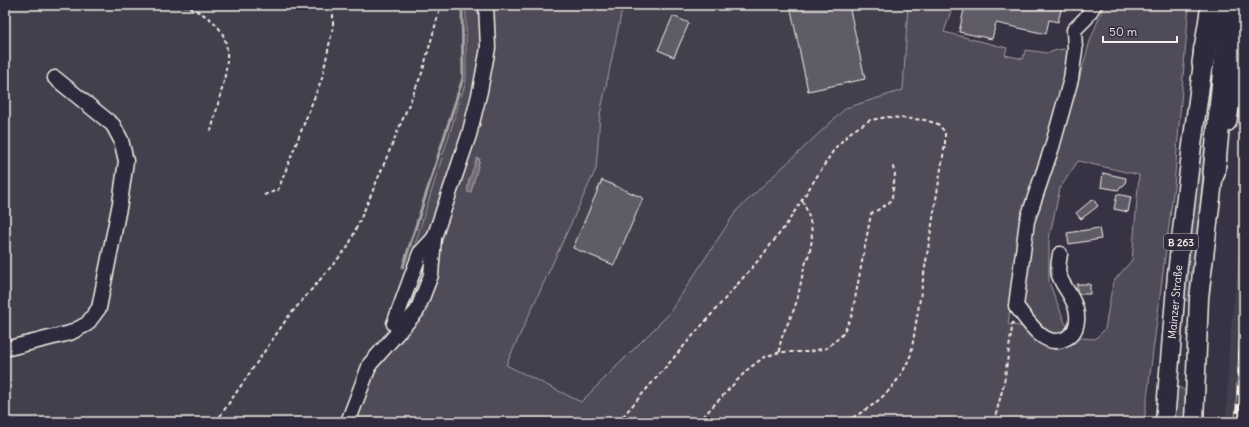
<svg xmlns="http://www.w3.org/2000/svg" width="1249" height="427" font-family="Delius,sans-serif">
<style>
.built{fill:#433f4e}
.green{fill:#504b59;stroke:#a29ea0}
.water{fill:#726e77;stroke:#a6a2a4}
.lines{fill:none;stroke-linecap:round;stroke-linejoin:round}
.stream{stroke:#a6a2a4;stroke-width:3}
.building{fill:#5f5c67;stroke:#f4f1e8}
.minor-casing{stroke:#f4f1e8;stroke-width:17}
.major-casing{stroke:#f4f1e8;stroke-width:21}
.highway-casing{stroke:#f4f1e8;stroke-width:24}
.path{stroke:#f4f1e8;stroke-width:2;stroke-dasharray:4 3;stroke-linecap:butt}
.minor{stroke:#2f2a3d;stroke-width:14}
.major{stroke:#2f2a3d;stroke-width:18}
.highway{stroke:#2f2a3d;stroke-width:21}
.rail-casing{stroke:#f4f1e8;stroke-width:4.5}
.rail{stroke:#2f2a3d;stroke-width:3;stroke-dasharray:9;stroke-linecap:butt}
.labels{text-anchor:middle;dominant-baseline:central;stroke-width:3;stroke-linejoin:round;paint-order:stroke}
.shield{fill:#2f2a3d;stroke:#b9b5b5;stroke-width:1}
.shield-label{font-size:10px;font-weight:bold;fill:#f4f1e8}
.street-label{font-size:11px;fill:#f4f1e8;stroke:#2f2a3d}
</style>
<rect width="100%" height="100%" fill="#373244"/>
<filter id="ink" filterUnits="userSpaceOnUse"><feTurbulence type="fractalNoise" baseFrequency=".025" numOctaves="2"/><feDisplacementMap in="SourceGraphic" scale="8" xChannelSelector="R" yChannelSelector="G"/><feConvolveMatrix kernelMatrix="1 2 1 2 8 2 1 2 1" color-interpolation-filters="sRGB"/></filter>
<g filter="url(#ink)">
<g class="built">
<path d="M 5,5 L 908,5 L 903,91 L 846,108 L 737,210 L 668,315 L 581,402 L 506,365 L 478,422 L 5,422 Z"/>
<path d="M 1244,210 L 1244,422 L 1226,422 L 1229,346 Z"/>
</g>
<g class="green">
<path d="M 466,5 L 623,5 L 600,115 L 596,169 L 506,365 L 581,402 L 668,315 L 737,210 L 846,108 L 903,90 L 908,5 L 953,5 L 944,32 L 1007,48 L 1005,55 L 1023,59 L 1025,50 L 1048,53 L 1057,50 L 1064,49 L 1068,53 L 1069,62 L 1020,243 L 1008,324 L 1025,327 L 1039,338 L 1077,336 L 1082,338 L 1095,339 L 1105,329 L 1113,282 L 1132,260 L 1139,175 L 1078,161 L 1060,188 L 1049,239 L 1049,282 L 1065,323 L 1071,330 L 1065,334 L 1055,335 L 1049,333 L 1030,317 L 1021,300 L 1031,225 L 1072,104 L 1090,41 L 1104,5 L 1189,5 L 1174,186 L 1144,422 L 340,422 L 363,365 L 388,330 L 466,81 Z"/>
<path d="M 1220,20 L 1209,111 L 1194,269 L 1189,273 L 1188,280 L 1193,285 L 1187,422 L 1172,422 L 1175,385 L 1186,391 L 1190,303 L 1187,300 L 1183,299 L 1204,111 L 1212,57 Z"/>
</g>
<path class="water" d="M 477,158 L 480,159 L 471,192 L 469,193 L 467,191 L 469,180 Z"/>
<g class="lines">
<path class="stream" d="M 403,267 L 463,78 L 462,5"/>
</g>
<g class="building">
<path d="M 790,5 L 849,5 L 865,79 L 808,91 Z"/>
<path d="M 965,5 L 1057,5 L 1062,6 L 1058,22 L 1049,20 L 1046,34 L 996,23 L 992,39 L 959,32 Z"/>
<path d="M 673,16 L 689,23 L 674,57 L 658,50 Z"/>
<path d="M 1103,173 L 1126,178 L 1125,184 L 1118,190 L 1101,187 Z"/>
<path d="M 602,180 L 643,198 L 614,265 L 573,248 Z"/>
<path d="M 1117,194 L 1131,197 L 1128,212 L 1114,209 Z"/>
<path d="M 1093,199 L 1098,206 L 1081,219 L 1076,213 Z"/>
<path d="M 1099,228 L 1101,239 L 1069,244 L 1067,233 Z"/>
<path d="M 1077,284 L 1090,284 L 1090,294 L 1079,294 L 1077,290 Z"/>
</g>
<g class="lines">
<defs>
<g id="minor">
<path d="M 1060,254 C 1059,261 1057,269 1059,275 C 1062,284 1068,291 1072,299 C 1080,314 1080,334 1062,340 C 1042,347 1026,318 1016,306 L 1027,221 L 1052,147 L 1071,79 L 1075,50 L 1074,30 L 1086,18 L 1094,5"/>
<path d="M 394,324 L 420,253 L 434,238"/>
<path d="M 5,349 L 70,333 L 87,324 L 99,308 L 120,203 L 126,161 L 121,140 L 113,125 L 55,78"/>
<path d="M 348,422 L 370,364 L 417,311 L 431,275 L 434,238 L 469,135 L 480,91 L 488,48 L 486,5"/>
</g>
<g id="major">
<path d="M 1227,122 L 1244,34"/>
<path d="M 1165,422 L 1177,274 L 1192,145 L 1203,63 L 1203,49"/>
<path d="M 1194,422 L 1199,298 L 1214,173 L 1217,160"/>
</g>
<g id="highway">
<path d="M 1203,63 L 1212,5"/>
<path d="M 1214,173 L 1225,57 L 1231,5"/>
</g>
</defs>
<use href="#minor" class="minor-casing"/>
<use href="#major" class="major-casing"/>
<use href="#highway" class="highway-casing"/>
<g class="path">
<path d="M 183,5 C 229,22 233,45 222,89 C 218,103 215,117 211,131"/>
<path d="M 264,195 L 278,190 L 322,78 L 333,27 L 333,5"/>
<path d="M 780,352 C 779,337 787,327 792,314 C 798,301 800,286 803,272 C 805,263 810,254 811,245 C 814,230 809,213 802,200"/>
<path d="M 216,422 L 288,317 L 348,247 L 371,195 L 422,73 L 441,5"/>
<path d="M 516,422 L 516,420"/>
<path d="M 618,422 L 762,256 L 786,225 L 835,148 L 851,132 L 870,120 L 888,117 L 925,120 L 938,124 L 945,132 L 945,144 L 911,354 C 898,388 876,406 844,422"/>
<path d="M 698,422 L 747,370 L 764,357 L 780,352 L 808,352 L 827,348 L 842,335 L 852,315 L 871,214 L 889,203 L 892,197 L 895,174 L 892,164"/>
<path d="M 994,422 L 1004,383 L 1013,321"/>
</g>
<use href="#minor" class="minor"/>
<use href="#major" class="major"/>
<use href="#highway" class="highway"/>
<defs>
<path id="rail" d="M 1237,422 L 1241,343 L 1244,313"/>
</defs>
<use href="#rail" class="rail-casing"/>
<use href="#rail" class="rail"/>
</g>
</g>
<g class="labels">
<rect class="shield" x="1164" y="234" width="34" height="16" rx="3"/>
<g class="shield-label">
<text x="1181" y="242">B 263</text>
</g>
<g class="street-label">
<text transform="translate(1175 302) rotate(-85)">Mainzer Straße</text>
</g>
</g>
<rect width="1249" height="427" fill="none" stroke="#2f2a3d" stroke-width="20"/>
<rect x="10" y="10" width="1229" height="407" fill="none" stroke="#f4f1e8" stroke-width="1.5" filter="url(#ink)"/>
<path d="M1103 36v6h74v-6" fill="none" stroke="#f4f1e8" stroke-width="2"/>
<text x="1109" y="36" font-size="12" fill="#f4f1e8" stroke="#2f2a3d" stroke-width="3" paint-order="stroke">50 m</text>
</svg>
